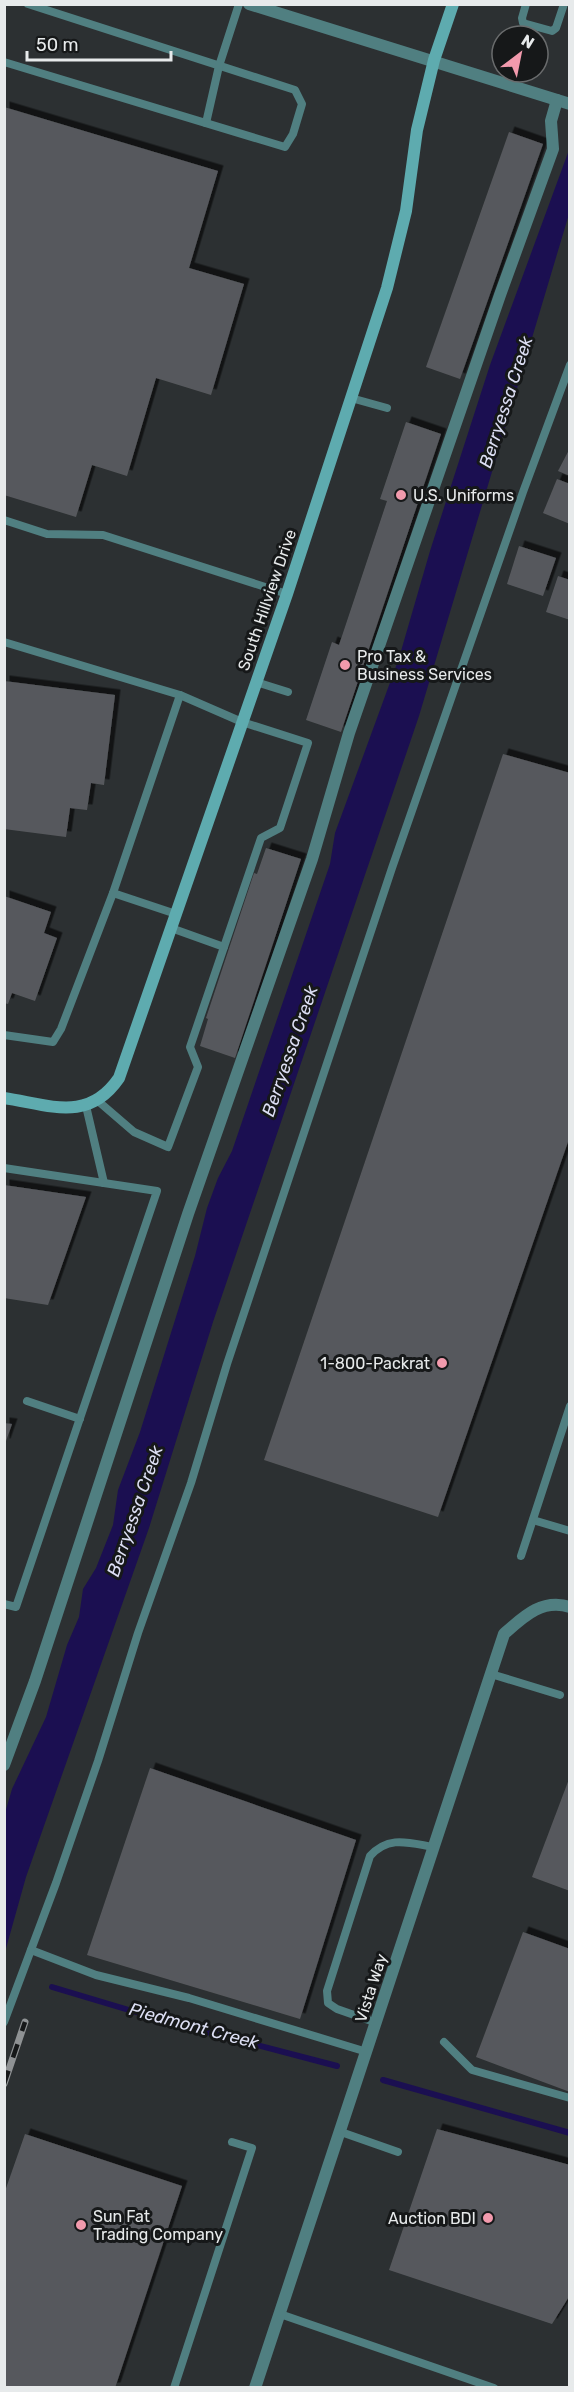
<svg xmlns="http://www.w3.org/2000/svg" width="574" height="2392" font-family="Rubik,sans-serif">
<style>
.water{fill:#1b0f51}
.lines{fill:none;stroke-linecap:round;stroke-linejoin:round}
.stream{stroke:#1b0f51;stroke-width:6}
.building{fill:#57595d;filter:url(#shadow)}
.lane{stroke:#507f81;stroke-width:8}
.street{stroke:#507f81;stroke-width:12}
.secondary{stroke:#5eabaf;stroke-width:12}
.rail-casing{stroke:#8f9294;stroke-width:7}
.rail{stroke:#161819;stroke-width:4.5;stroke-dasharray:14;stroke-linecap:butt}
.poi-dot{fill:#f29aad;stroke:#161819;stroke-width:2}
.labels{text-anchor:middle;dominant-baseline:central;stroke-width:6;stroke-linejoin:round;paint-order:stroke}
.poi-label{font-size:16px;fill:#e7eaeb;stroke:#161819;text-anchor:start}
.street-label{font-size:16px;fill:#e7eaeb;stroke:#161819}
.water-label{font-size:18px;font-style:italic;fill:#dcdef3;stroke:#161819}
</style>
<defs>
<filter id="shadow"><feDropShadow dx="5.5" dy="-5.5" stdDeviation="0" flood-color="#0009"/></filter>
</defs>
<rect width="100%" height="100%" fill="#2c3032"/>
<path class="water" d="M 569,150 L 569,214 L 419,716 L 213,1322 L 149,1528 L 26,1877 L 5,1952 L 5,1813 L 12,1789 L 46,1717 L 67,1645 L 79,1617 L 83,1589 L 96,1568 L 113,1525 L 118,1490 L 140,1432 L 195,1256 L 207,1208 L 218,1178 L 232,1151 L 330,864 L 335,833 L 399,658 L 430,551 L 490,365 Z"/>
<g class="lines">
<g class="stream">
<path d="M 52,1987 L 169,2022 L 337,2066"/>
<path d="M 383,2080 L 570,2133"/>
</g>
</g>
<g class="building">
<path d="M 4,107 L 218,171 L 189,268 L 244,284 L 211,395 L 156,378 L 127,476 L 92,465 L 76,517 L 4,495 Z"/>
<path d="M 509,132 L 543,144 L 460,379 L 426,367 Z"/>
<path d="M 406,422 L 441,434 L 341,732 L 306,720 L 332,642 L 339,645 L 387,501 L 380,499 Z"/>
<path d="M 570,448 L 570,476 L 558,471 Z"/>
<path d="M 557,479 L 570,484 L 570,524 L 543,513 Z"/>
<path d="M 519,546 L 556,558 L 543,596 L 507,584 Z"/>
<path d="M 558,576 L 570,580 L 570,620 L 546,612 Z"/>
<path d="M 4,681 L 115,695 L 104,785 L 91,783 L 87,810 L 70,808 L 66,837 L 4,829 Z"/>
<path d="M 503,754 L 570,773 L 570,1136 L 438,1517 L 264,1460 Z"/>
<path d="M 266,848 L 301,859 L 235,1058 L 200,1046 L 208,1019 L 206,1018 L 254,873 L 257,874 Z"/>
<path d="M 4,896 L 51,912 L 44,933 L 57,938 L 35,1001 L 12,993 L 8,1004 L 4,1003 Z"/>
<path d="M 4,1185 L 86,1197 L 48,1305 L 4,1298 Z"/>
<path d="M 4,1423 L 12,1424 L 5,1444 L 4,1444 Z"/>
<path d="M 150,1768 L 356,1840 L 300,2019 L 87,1955 Z"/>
<path d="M 569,1779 L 570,1779 L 570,1891 L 532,1877 Z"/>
<path d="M 523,1932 L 570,1949 L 570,2092 L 476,2057 Z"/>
<path d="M 437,2129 L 570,2165 L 570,2295 L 552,2324 L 389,2270 Z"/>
<path d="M 25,2134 L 182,2186 L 115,2388 L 4,2388 L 4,2194 Z"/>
</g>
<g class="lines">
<g class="lane">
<path d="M 526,4 L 522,18 L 523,23 L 552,31 L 556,28 L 564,4"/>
<path d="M 4,62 L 285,147 L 293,134 L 302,104 L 295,90 L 28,4"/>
<path d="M 206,123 L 219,66 L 239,4"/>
<path d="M 351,398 L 387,408"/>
<path d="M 4,520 L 47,534 L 103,535 L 287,594"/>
<path d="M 4,642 L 180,695 L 242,722 L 308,743 L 280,828 L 261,838 L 190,1047 L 198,1067 L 168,1147 L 134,1132 L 98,1101"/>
<path d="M 256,682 L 288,692"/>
<path d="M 113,893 L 176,914"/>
<path d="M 171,928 L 224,947"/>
<path d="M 4,1035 L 53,1042 L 61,1029 L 113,893 L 180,695"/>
<path d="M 86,1106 L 104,1183"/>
<path d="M 4,1168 L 157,1191 L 16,1607 L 4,1604"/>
<path d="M 27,1401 L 80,1419"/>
<path d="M 533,1520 L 570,1531"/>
<path d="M 521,1556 L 570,1406"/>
<path d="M 491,1674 L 560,1695"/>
<path d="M 31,1950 L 96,1975 L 189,1998 L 367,2052"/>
<path d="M 4,2022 L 56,1883 L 98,1761 L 138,1633 L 191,1483 L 227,1364 L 392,868 L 523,492 L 570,365"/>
<path d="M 377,2023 L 337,2009 L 328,2003 L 327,1991 L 370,1856 C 389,1835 409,1843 434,1847"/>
<path d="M 444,2042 L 472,2070 L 570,2098"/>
<path d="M 341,2132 L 398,2152"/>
<path d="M 280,2314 L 494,2388"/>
<path d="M 174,2388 L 252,2148 L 232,2142"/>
</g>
<g class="street">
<path d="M 249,4 L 570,104"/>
<path d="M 4,1765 L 35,1681 L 188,1214 L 312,859 L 349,733 L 500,295 L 553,149 L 551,121 L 557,100"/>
<path d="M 255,2388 L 504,1634 C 523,1617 542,1598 570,1607"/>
</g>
<path class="secondary" d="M 4,1098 C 50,1105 88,1123 119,1078 L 287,594 L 387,288 L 406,211 L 417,130 L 434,60 L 453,4"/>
<defs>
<path id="rail" d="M 4,2084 L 25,2022"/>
</defs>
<use href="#rail" class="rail-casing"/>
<use href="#rail" class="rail"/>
</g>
<g class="poi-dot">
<circle cx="401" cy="495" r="6"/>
<circle cx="345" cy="665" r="6"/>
<circle cx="442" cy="1363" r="6"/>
<circle cx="488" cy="2218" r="6"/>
<circle cx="81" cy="2225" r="6"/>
</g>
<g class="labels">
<g class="poi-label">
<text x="413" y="495">U.S. Uniforms</text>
<text x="357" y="656">Pro Tax &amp;<tspan x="357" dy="18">Business Services</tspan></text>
<text x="430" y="1363" text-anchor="end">1-800-Packrat</text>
<text x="93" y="2216">Sun Fat<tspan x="93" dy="18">Trading Company</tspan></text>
<text x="476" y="2218" text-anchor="end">Auction BDI</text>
</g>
<g class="street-label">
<text transform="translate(267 600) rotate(-71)">South Hillview Drive</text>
<text transform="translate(371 1988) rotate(-72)">Vista Way</text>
</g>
<g class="water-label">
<text transform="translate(506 402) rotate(-72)">Berryessa Creek</text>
<text transform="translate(290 1051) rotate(-71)">Berryessa Creek</text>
<text transform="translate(135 1511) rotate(-71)">Berryessa Creek</text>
<text transform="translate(194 2026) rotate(15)">Piedmont Creek</text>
</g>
</g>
<rect width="574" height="2392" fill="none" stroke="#e7eaeb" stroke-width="12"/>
<g transform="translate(520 54) rotate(32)"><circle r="28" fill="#161819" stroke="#6a6c6d" stroke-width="1.5"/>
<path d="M0-4.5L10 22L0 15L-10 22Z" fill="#f29aad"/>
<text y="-9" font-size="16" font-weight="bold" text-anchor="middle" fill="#e7eaeb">N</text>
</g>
<path d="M27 51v9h144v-9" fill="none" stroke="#e7eaeb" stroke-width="3"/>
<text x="36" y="51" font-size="18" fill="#e7eaeb" stroke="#161819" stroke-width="4.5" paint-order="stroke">50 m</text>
</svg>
